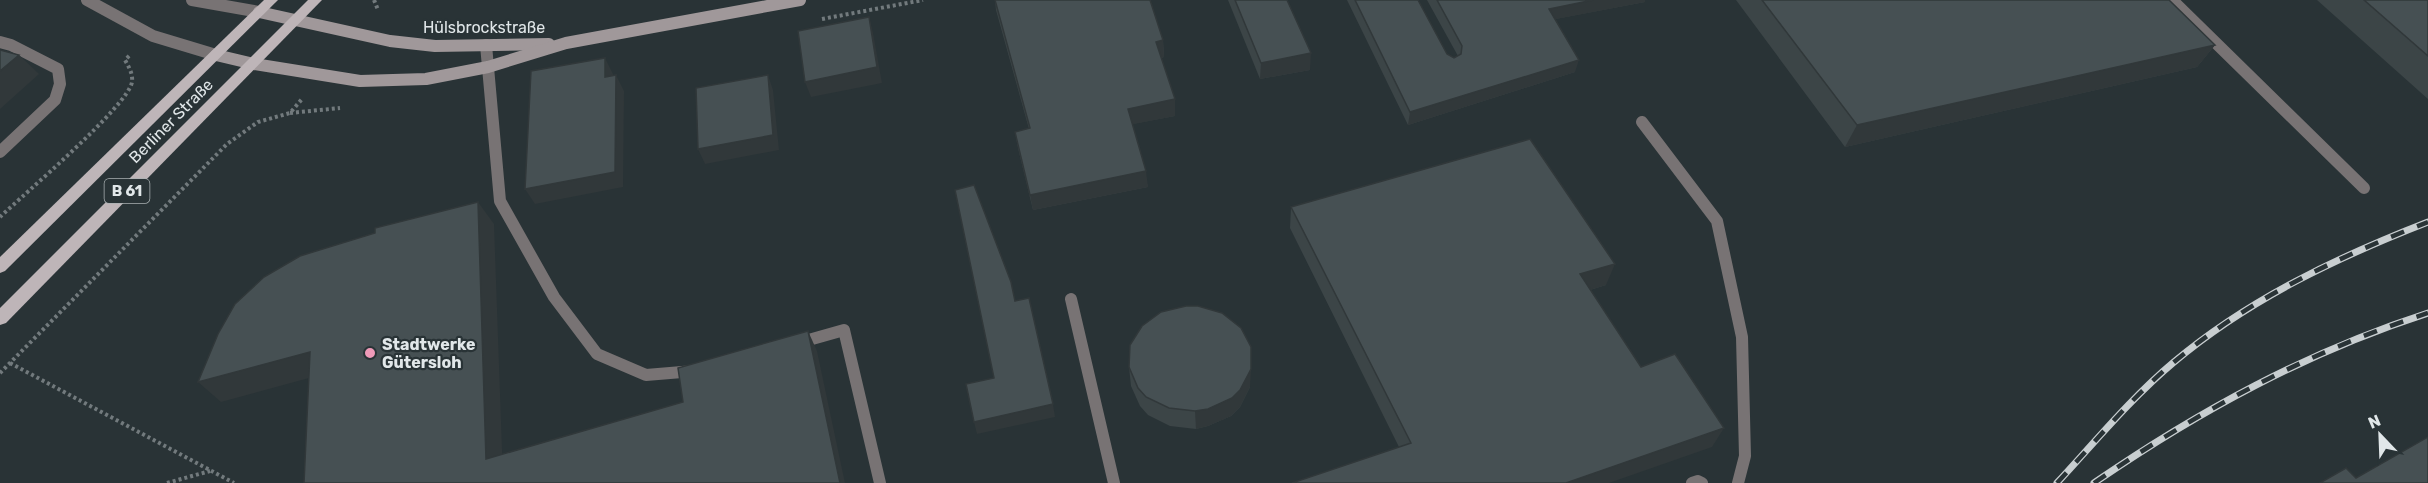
<svg xmlns="http://www.w3.org/2000/svg" width="2428" height="483" font-family="Rubik,sans-serif">
<style>
.lines{fill:none;stroke-linecap:round;stroke-linejoin:round}
.path{stroke:#727a7d;stroke-width:4;stroke-dasharray:3 3;stroke-linecap:butt}
.lane{stroke:#787374;stroke-width:12}
.street{stroke:#787374;stroke-width:12}
.secondary{stroke:#a0989a;stroke-width:12}
.primary{fill:#beb5b8;fill-rule:evenodd}
.rail-casing{stroke:#c8ced0;stroke-width:7}
.rail{stroke:#293336;stroke-width:4.5;stroke-dasharray:14;stroke-linecap:butt}
.wall{fill:#3c4547}
.shaded-wall{fill:#31383a}
.building{fill:#465053;stroke:#31383a;stroke-width:1.5}
.poi-dot{fill:#ef9ab8;stroke:#293336;stroke-width:2}
.labels{text-anchor:middle;dominant-baseline:central;stroke-width:4.5;stroke-linejoin:round;paint-order:stroke}
.shield{fill:#293336;stroke:#aab1b3;stroke-width:1.5}
.shield-label{font-size:15px;font-weight:bold;fill:#e1e7e9}
.street-label{font-size:16px;fill:#e1e7e9;stroke:#293336}
.poi-label{font-size:16px;font-weight:bold;fill:#e1e7e9;stroke:#293336;text-anchor:start}
</style>
<rect width="100%" height="100%" fill="#293336"/>
<g class="lines">
<g class="path">
<path d="M 374,0 L 378,10"/>
<path d="M 822,19 L 923,0"/>
<path d="M 290,113 L 340,108"/>
<path d="M 0,217 C 23,195 128,106 132,82 C 133,74 129,67 125,60 L 130,55"/>
<path d="M 10,363 L 234,483"/>
<path d="M 0,373 L 227,144 L 258,122 L 290,113 L 302,99"/>
<path d="M 167,483 L 210,471"/>
</g>
<g class="lane">
<path d="M 2172,0 L 2364,188"/>
<path d="M 0,42 L 11,45 L 58,69 L 60,84 L 55,100 L 0,152"/>
<path d="M 486,45 L 500,201 L 554,297 L 597,354 L 646,375 L 694,371"/>
<path d="M 1642,122 L 1717,221 L 1742,337 L 1745,456 L 1738,483"/>
<path d="M 1071,299 L 1114,483"/>
<path d="M 798,343 L 844,330 L 880,483"/>
<path d="M 1692,483 L 1698,481 L 1702,483"/>
</g>
<g class="street">
<path d="M 87,0 L 153,36 L 216,55"/>
<path d="M 192,0 L 259,12"/>
</g>
<g class="secondary">
<path d="M 259,12 L 390,41 L 435,46 L 549,44"/>
<path d="M 216,55 L 254,64 L 360,81 L 426,79 L 488,67 L 566,43 L 800,0"/>
</g>
<g class="primary">
<path d="M 264,0 L 278,0 L 5,271 L 0,273 L 0,257 Z"/>
<path d="M 308,0 L 322,0 L 6,323 L 0,325 L 0,308 Z"/>
</g>
<defs>
<g id="rail">
<path d="M 2057,483 C 2095,442 2131,398 2174,362 C 2249,299 2338,257 2428,222"/>
<path d="M 2094,483 C 2199,411 2307,352 2428,313"/>
</g>
</defs>
<use href="#rail" class="rail-casing"/>
<use href="#rail" class="rail"/>
</g>
<g class="wall">
<path d="M 995,0 L 1150,0 L 1163,40 L 1164,57 L 1161,58 L 1175,116 L 1132,124 L 1148,187 L 1033,210 L 1018,148 L 1015,132 L 1029,129 L 996,10 Z"/>
<path d="M 1228,0 L 1287,0 L 1310,70 L 1260,79 Z"/>
<path d="M 1347,0 L 1418,0 L 1447,54 L 1454,58 L 1458,56 L 1427,0 L 1645,0 L 1645,2 L 1555,19 L 1575,72 L 1408,125 Z"/>
<path d="M 1736,0 L 2169,0 L 2215,45 L 2197,67 L 1845,147 Z"/>
<path d="M 2317,0 L 2428,0 L 2428,99 Z"/>
<path d="M 1291,207 L 1606,285 L 1590,290 L 1641,367 L 1712,447 L 1399,447 L 1290,228 Z"/>
<path d="M 1129,367 L 1250,387 L 1240,407 L 1231,416 L 1208,426 L 1196,429 L 1170,426 L 1148,415 L 1140,406 L 1131,386 Z"/>
</g>
<g class="shaded-wall">
<path d="M 1593,0 L 1645,0 L 1645,2 L 1546,21 L 1549,9 Z"/>
<path d="M 869,17 L 873,33 L 882,83 L 811,97 L 805,82 Z"/>
<path d="M 1163,40 L 1164,57 L 1156,58 L 1156,42 Z"/>
<path d="M 2215,45 L 2197,67 L 1845,147 L 1857,125 Z"/>
<path d="M 1311,53 L 1310,70 L 1260,79 L 1261,63 Z"/>
<path d="M 19,55 L 39,74 L 0,109 L 0,71 Z"/>
<path d="M 605,58 L 613,74 L 613,93 L 605,77 Z"/>
<path d="M 1579,60 L 1575,72 L 1408,125 L 1410,112 Z"/>
<path d="M 616,75 L 624,91 L 623,187 L 535,204 L 525,189 Z"/>
<path d="M 768,75 L 773,90 L 779,150 L 705,164 L 698,149 Z"/>
<path d="M 1175,99 L 1175,116 L 1129,125 L 1128,109 Z"/>
<path d="M 1146,171 L 1148,187 L 1033,210 L 1030,195 Z"/>
<path d="M 478,202 L 494,224 L 503,478 L 486,459 Z"/>
<path d="M 1615,264 L 1606,285 L 1573,295 L 1580,274 Z"/>
<path d="M 808,331 L 817,351 L 845,483 L 840,483 Z"/>
<path d="M 310,352 L 331,372 L 221,402 L 198,382 Z"/>
<path d="M 1251,369 L 1250,387 L 1240,407 L 1231,416 L 1208,426 L 1196,429 L 1195,411 Z"/>
<path d="M 1053,404 L 1055,417 L 977,434 L 974,422 Z"/>
<path d="M 1724,428 L 1712,447 L 1609,483 L 1566,483 Z"/>
</g>
<g class="building">
<path d="M 995,0 L 1150,0 L 1163,40 L 1156,42 L 1175,99 L 1128,109 L 1146,171 L 1030,195 L 1015,132 L 1030,128 Z"/>
<path d="M 1235,0 L 1287,0 L 1311,53 L 1261,63 Z"/>
<path d="M 1355,0 L 1418,0 L 1447,54 L 1454,58 L 1461,54 L 1462,46 L 1437,0 L 1593,0 L 1549,9 L 1579,60 L 1410,112 Z"/>
<path d="M 1762,0 L 2169,0 L 2215,45 L 1857,125 Z"/>
<path d="M 2364,0 L 2428,0 L 2428,56 Z"/>
<path d="M 869,17 L 877,67 L 805,82 L 798,31 Z"/>
<path d="M 0,50 L 19,55 L 0,71 Z"/>
<path d="M 605,58 L 605,77 L 616,75 L 615,172 L 525,189 L 531,71 Z"/>
<path d="M 768,75 L 773,135 L 698,149 L 696,88 Z"/>
<path d="M 1530,139 L 1615,264 L 1580,274 L 1641,367 L 1675,354 L 1724,428 L 1566,483 L 1292,483 L 1411,443 L 1291,207 Z"/>
<path d="M 974,185 L 1011,282 L 1015,301 L 1029,298 L 1053,404 L 974,422 L 966,384 L 994,378 L 955,190 Z"/>
<path d="M 478,202 L 486,459 L 683,402 L 678,368 L 808,331 L 840,483 L 304,483 L 310,352 L 198,382 L 218,334 L 235,304 L 264,277 L 300,256 L 375,233 L 375,228 Z"/>
<path d="M 1186,306 L 1198,306 L 1222,313 L 1241,328 L 1251,347 L 1251,369 L 1240,390 L 1232,398 L 1208,409 L 1195,411 L 1169,408 L 1146,397 L 1138,388 L 1129,367 L 1130,345 L 1142,326 L 1161,312 Z"/>
<path d="M 2428,437 L 2428,483 L 2320,483 L 2346,468 L 2356,478 Z"/>
</g>
<circle class="poi-dot" cx="370" cy="353" r="6"/>
<g class="labels">
<rect class="shield" x="104.5" y="179" width="45" height="24" rx="4.5"/>
<g class="shield-label">
<text x="127" y="191">B 61</text>
</g>
<g class="street-label">
<text x="484" y="27">Hülsbrockstraße</text>
<text transform="translate(171 121) rotate(-45)">Berliner Straße</text>
</g>
<g class="poi-label">
<text x="382" y="344">Stadtwerke<tspan x="382" dy="18">Gütersloh</tspan></text>
</g>
</g>
<g transform="translate(2380 435) rotate(337)" stroke="#293336" stroke-width="4.5" paint-order="stroke">
<path d="M0-4.5L10 22L0 15L-10 22Z" fill="#e1e7e9"/>
<text y="-9" font-size="16" font-weight="bold" text-anchor="middle" fill="#e1e7e9">N</text>
</g>
</svg>
